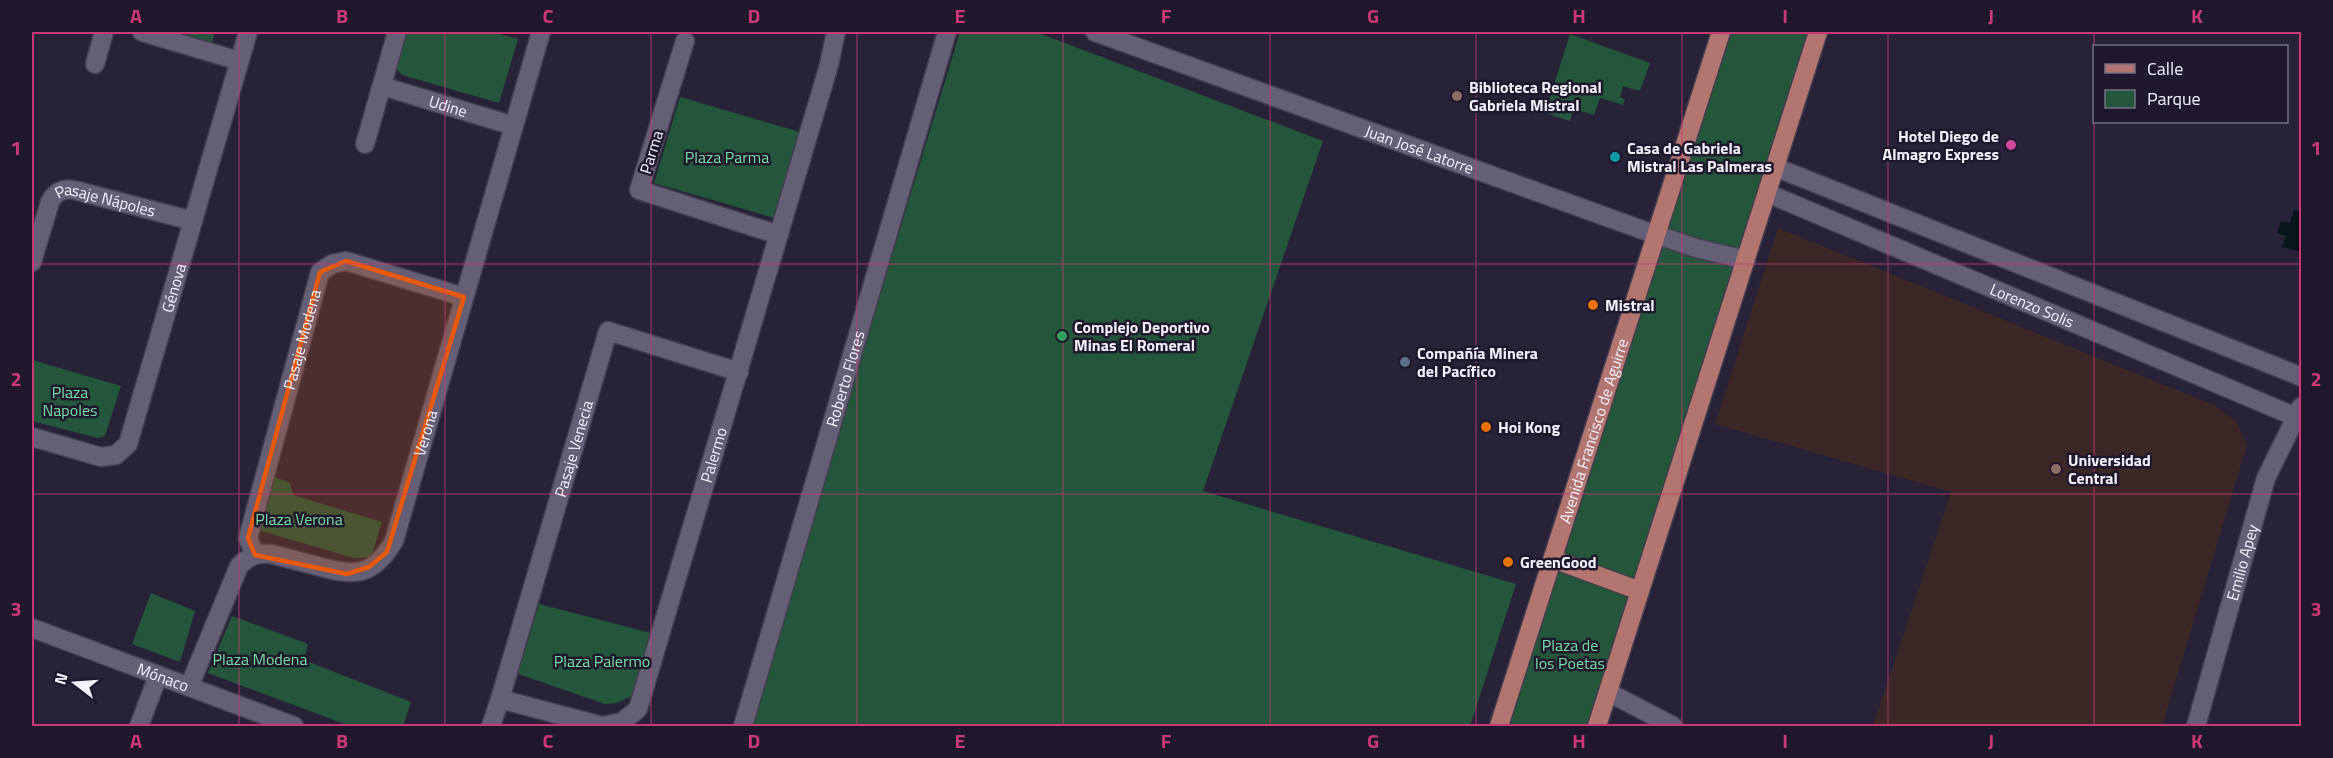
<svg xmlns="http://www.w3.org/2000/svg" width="2333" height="758" font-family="'Titillium Web',sans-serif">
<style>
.education{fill:#3b2826}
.green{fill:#23563b}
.water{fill:#091619}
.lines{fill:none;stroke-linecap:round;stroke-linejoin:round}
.minor-casing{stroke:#433e4f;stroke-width:21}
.major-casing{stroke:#433e4f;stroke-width:21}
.minor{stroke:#655e77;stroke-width:18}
.major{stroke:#b37570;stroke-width:18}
.marked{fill:#e8590c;fill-opacity:0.2;stroke:#e8590c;stroke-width:4.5;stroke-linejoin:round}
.grid{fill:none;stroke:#ca3973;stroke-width:1.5;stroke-opacity:0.55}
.education-dot{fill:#8d6e63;stroke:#1f182d;stroke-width:2}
.hotel-dot{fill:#d1479c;stroke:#1f182d;stroke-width:2}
.culture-dot{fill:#0f9aa8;stroke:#1f182d;stroke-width:2}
.food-dot{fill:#e8710a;stroke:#1f182d;stroke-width:2}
.leisure-dot{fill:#2e9e5b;stroke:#1f182d;stroke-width:2}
.service-dot{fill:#5c6f8a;stroke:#1f182d;stroke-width:2}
.labels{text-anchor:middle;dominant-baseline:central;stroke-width:5;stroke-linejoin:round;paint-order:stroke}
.poi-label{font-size:16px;font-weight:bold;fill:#f5f2fe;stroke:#1f182d;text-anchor:start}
.street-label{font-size:16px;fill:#f5f2fe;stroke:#1f182d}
.park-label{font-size:16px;fill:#75dfa6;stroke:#1f182d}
.neatline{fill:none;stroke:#ca3973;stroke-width:2}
.grid-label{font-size:20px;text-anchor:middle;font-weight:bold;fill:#ca3973}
</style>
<rect width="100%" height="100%" fill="#282238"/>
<path class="education" d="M 1778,228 L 2216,406 L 2236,421 L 2247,445 L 2162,726 L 1873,726 L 1951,492 L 1715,424 Z"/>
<g class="green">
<path d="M 162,32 L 215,32 L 211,44 Z"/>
<path d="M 397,32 L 492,32 L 518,39 L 499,103 L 402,75 L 389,60 Z"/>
<path d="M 960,32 L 1036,32 L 1323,141 L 1203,491 L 1516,584 L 1470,726 L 749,726 Z"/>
<path d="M 1730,32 L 1809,32 L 1587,726 L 1507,726 Z"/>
<path d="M 1570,34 L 1650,63 L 1640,91 L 1623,86 L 1620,97 L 1625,99 L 1623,105 L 1600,98 L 1594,115 L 1574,109 L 1570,121 L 1545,113 Z"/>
<path d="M 680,97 L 800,132 L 774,218 L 654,183 Z"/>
<path d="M 32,360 L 121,386 L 105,436 L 98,438 L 32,421 Z"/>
<path d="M 272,476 L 290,483 L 293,495 L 382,522 L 371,557 L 354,558 L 258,530 Z"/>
<path d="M 151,593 L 195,611 L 180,662 L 132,644 Z"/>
<path d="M 539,604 L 651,633 L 632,696 L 617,703 L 605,704 L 518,674 Z"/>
<path d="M 232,616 L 308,644 L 304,660 L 411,702 L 403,726 L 350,726 L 208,673 Z"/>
</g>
<path class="water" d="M 2294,210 L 2301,212 L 2301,252 L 2282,247 L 2286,236 L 2277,233 L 2281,221 L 2290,223 Z"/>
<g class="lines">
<defs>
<g id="minor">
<path d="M 142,32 L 239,61"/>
<path id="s1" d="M 1095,32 L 1637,228 L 1696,248 L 1746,260"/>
<path d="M 685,41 L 639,190 L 779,235"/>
<path d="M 95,64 L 104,32"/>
<path id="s2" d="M 382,86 L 514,126"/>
<path d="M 365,144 L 397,32"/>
<path d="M 1775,167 L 2302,377"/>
<path id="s3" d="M 1767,193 L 2296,417"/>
<path id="s4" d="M 32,262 L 50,202 C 55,192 63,188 74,190 L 193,221"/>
<path id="s5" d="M 32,437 L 101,457 L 116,455 L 128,444 L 248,32"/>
<path id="s6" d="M 255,555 L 248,538 L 320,272 L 332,264 L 346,261 L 464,297"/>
<path id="s7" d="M 32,628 L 294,726"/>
<path id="s8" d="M 189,687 L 239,566 C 248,556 258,553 271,554 C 286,558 302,562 317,566 C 354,576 372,578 394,541 L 541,32"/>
<path d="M 1608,692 L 1673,726"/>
<path id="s9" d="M 500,699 L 608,331 L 739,372"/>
<path d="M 139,726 L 158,676"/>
<path id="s10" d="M 491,726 L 500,699 L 602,726 L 622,722 L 638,709 L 829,65 L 836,32"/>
<path id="s11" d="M 743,726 L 947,32"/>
<path id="s12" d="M 2196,726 L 2266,478 L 2301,407"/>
</g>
<g id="major">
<path d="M 1553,559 L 1640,591"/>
<path id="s13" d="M 1499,726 L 1721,32"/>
<path d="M 1597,726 L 1818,32"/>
</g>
</defs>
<use href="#minor" class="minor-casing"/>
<use href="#major" class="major-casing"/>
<use href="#minor" class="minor"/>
<use href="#major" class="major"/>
</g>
<path class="marked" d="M 346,261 L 464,297 L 387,552 L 369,567 L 347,574 L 255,555 L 248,538 L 320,272 Z"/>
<path class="grid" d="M 239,32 L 239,726M 445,32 L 445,726M 651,32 L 651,726M 857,32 L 857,726M 1063,32 L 1063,726M 1270,32 L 1270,726M 1476,32 L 1476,726M 1682,32 L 1682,726M 1888,32 L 1888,726M 2094,32 L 2094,726M 32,264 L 2302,264M 32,494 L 2302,494"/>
<g class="education-dot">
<circle cx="1457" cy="96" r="6"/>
<circle cx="2056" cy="469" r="6"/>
</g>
<circle class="hotel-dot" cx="2011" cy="145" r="6"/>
<circle class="culture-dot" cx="1615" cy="157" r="6"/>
<g class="food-dot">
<circle cx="1593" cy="305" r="6"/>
<circle cx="1486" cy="427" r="6"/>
<circle cx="1508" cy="562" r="6"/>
</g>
<circle class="leisure-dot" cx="1062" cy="336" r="6"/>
<circle class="service-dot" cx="1405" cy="362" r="6"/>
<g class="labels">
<g class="poi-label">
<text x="1469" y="87">Biblioteca Regional<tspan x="1469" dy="18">Gabriela Mistral</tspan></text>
<text x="1999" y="136" text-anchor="end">Hotel Diego de<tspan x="1999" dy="18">Almagro Express</tspan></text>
<text x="1627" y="148">Casa de Gabriela<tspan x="1627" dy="18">Mistral Las Palmeras</tspan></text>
<text x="1605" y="305">Mistral</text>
<text x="1074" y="327">Complejo Deportivo<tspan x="1074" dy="18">Minas El Romeral</tspan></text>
<text x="1417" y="353">Compañía Minera<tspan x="1417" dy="18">del Pacífico</tspan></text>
<text x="1498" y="427">Hoi Kong</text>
<text x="2068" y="460">Universidad<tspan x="2068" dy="18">Central</tspan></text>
<text x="1520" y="562">GreenGood</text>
</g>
<g class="street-label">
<text stroke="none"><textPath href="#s2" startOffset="69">Udine</textPath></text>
<text stroke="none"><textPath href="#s1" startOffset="345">Juan José Latorre</textPath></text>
<text transform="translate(651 152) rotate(-73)">Parma</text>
<text stroke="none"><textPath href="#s4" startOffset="124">Pasaje Nápoles</textPath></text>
<text stroke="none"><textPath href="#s5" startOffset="266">Génova</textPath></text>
<text stroke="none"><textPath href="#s3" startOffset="288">Lorenzo Solis</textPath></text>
<text stroke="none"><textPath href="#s6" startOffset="224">Pasaje Modena</textPath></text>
<text stroke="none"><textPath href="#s11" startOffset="362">Roberto Flores</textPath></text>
<text stroke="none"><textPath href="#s13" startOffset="310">Avenida Francisco de Aguirre</textPath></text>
<text stroke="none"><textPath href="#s8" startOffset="417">Verona</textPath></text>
<text stroke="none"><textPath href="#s9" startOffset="261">Pasaje Venecia</textPath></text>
<text stroke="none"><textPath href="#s10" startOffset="440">Palermo</textPath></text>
<text stroke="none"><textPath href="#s12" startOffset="170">Emilio Apey</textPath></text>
<text stroke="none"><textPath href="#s7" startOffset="140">Mónaco</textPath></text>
</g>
<g class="park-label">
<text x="727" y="157">Plaza Parma</text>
<text x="70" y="392">Plaza<tspan x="70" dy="18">Napoles</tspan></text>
<text x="299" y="519">Plaza Verona</text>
<text x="1570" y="645">Plaza de<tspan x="1570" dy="18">los Poetas</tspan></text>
<text x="260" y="659">Plaza Modena</text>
<text x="602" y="661">Plaza Palermo</text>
</g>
</g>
<rect width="2333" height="758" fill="none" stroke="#1f182d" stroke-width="66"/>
<rect x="2093" y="45" width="195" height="78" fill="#1f182d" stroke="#756f81" stroke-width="1.5"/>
<rect x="2105" y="64" width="30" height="9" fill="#b37570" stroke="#756f81" stroke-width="1.5"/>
<text x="2147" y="75" font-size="18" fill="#f5f2fe">Calle</text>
<rect x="2105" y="90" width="30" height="18" fill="#23563b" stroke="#756f81" stroke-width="1.5"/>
<text x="2147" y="105" font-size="18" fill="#f5f2fe">Parque</text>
<g transform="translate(75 683) rotate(287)" stroke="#1f182d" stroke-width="4.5" paint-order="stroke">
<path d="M0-4.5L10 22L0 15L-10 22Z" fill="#f5f2fe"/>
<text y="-9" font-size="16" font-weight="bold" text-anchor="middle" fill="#f5f2fe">N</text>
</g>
<rect x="33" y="33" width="2267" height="692" class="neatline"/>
<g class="grid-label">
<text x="136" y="23">A</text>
<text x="342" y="23">B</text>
<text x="548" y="23">C</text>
<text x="754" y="23">D</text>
<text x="960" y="23">E</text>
<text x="1166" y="23">F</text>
<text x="1373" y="23">G</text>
<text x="1579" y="23">H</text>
<text x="1785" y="23">I</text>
<text x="1991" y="23">J</text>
<text x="2197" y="23">K</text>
<text x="16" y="155">1</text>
<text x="2316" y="155">1</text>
<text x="16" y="386">2</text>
<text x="2316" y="386">2</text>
<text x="16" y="616">3</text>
<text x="2316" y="616">3</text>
<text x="136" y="748">A</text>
<text x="342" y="748">B</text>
<text x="548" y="748">C</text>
<text x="754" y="748">D</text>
<text x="960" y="748">E</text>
<text x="1166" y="748">F</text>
<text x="1373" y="748">G</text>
<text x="1579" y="748">H</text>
<text x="1785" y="748">I</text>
<text x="1991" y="748">J</text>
<text x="2197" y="748">K</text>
</g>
</svg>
